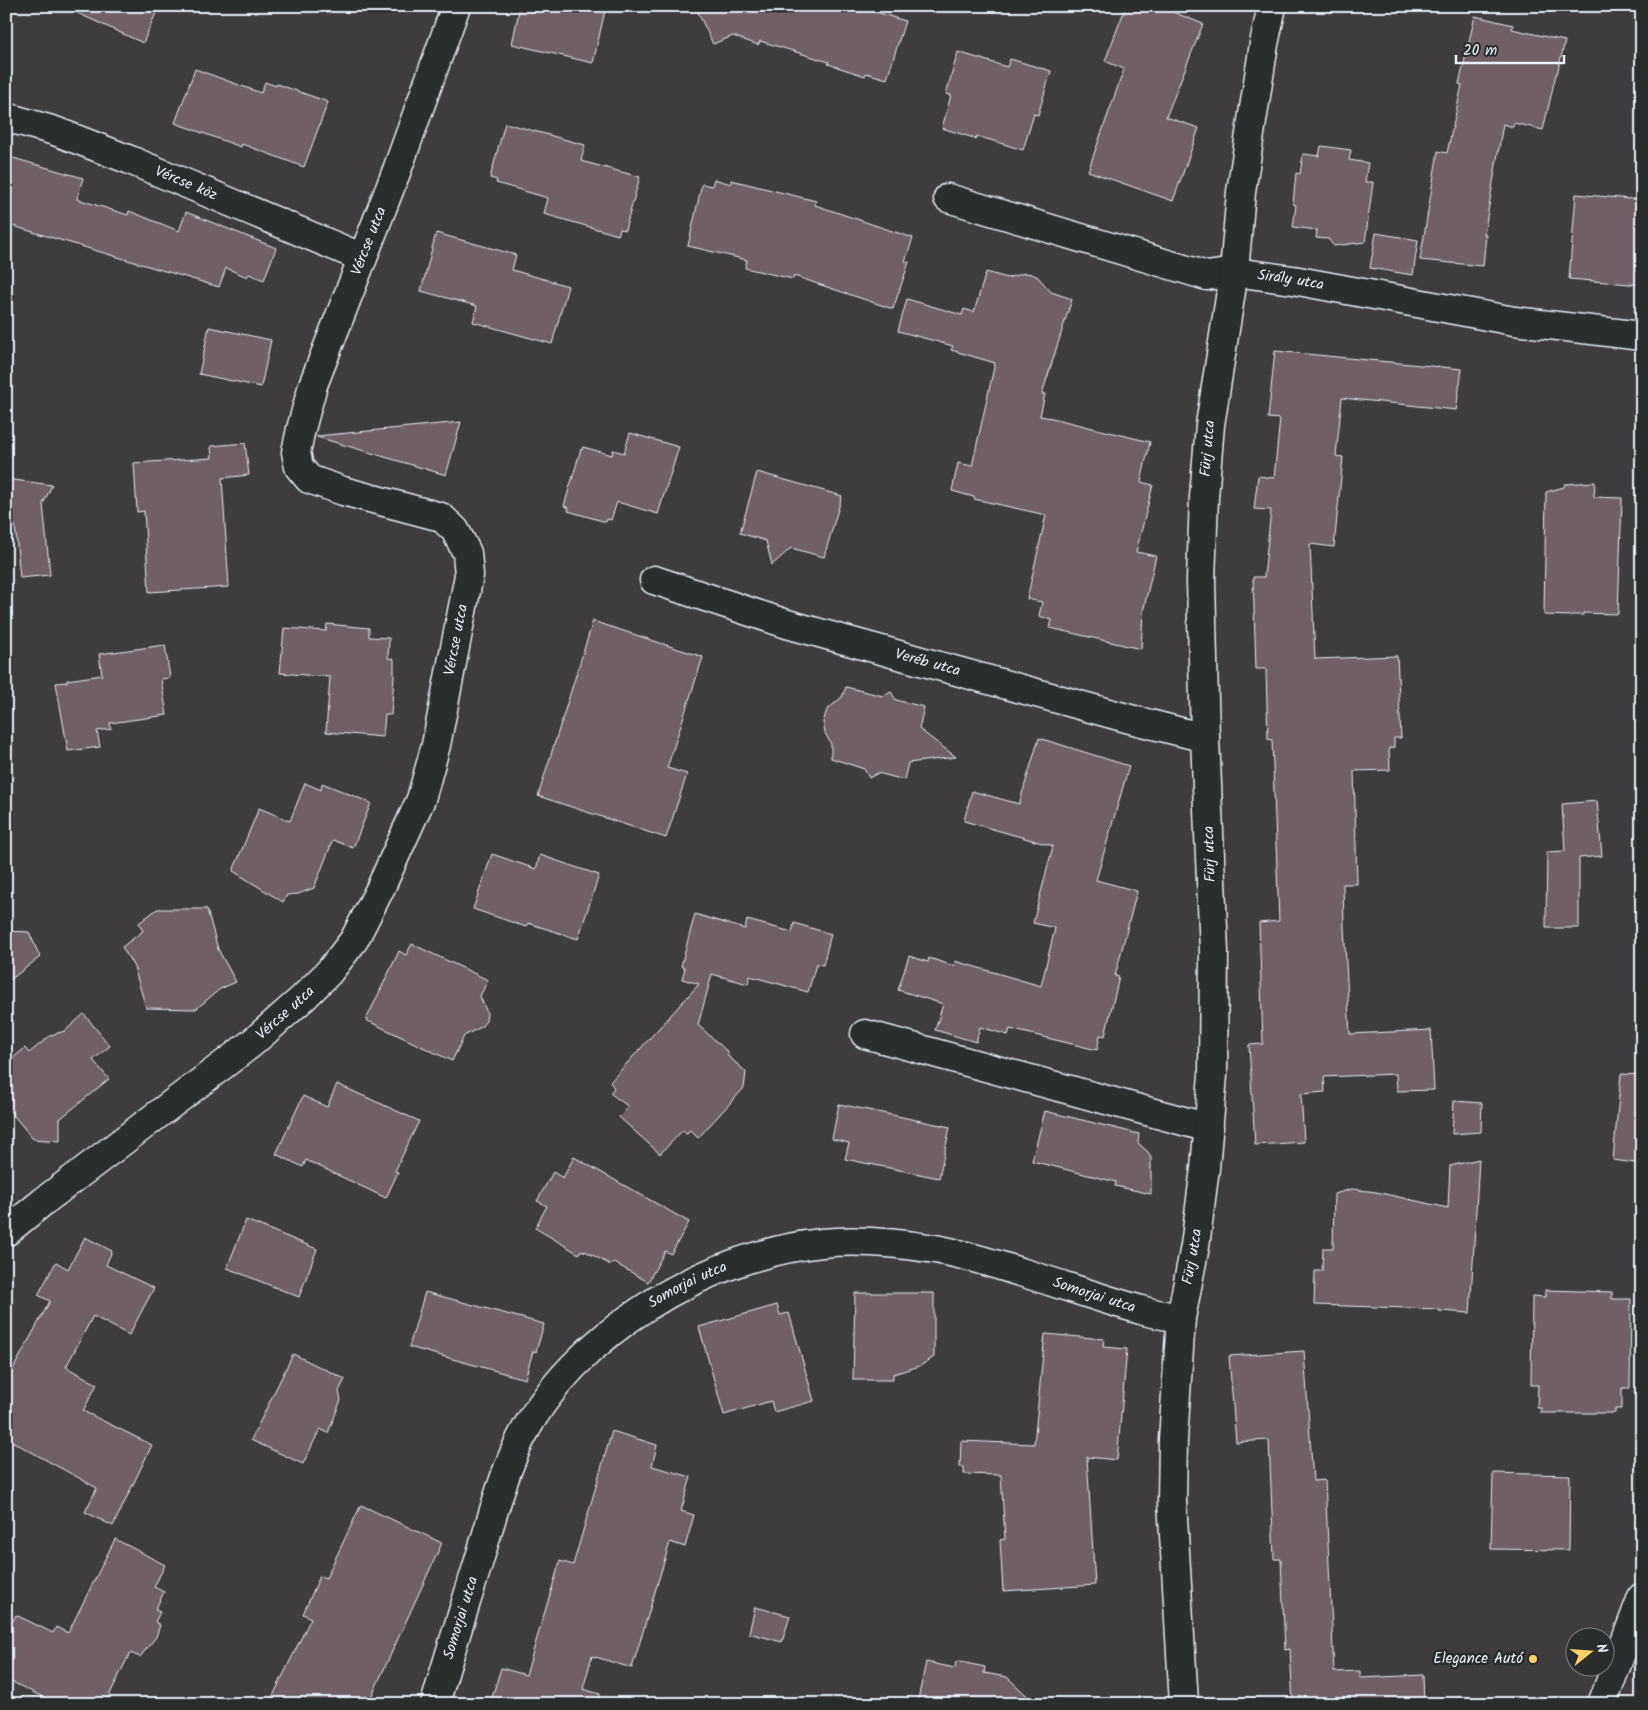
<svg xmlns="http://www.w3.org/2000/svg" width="1648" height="1710" font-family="Kalam,sans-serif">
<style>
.building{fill:#715f67;stroke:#e8f1f8}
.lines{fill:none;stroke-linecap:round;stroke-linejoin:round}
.minor-casing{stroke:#e8f1f8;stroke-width:31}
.minor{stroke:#2a2d2e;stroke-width:28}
.poi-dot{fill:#ffd166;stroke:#2a2d2e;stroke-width:2}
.labels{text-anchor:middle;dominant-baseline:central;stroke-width:5;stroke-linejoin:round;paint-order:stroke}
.street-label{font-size:15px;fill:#e8f1f8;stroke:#2a2d2e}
.poi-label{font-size:15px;fill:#e8f1f8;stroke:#2a2d2e;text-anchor:end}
</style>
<rect width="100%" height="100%" fill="#3f3c3f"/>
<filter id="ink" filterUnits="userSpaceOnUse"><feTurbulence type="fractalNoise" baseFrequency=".02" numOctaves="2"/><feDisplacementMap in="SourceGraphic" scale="10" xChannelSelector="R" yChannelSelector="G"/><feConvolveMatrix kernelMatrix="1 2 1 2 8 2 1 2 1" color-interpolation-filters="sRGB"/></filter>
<g filter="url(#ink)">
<g class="building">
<path d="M 62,6 L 159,6 L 143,43 Z"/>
<path d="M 520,6 L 606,6 L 593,63 L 512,44 Z"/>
<path d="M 695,6 L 857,6 L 905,21 L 887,79 L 866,73 L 865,76 L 828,64 L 829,62 L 760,41 L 758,45 L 733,36 L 713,44 Z"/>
<path d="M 1126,6 L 1158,6 L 1203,24 L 1166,117 L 1199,128 L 1173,201 L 1088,171 L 1124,69 L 1105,61 Z"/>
<path d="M 1475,16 L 1513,25 L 1512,29 L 1565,41 L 1557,74 L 1556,74 L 1543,130 L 1514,123 L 1513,127 L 1503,124 L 1484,235 L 1486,235 L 1483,266 L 1420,260 L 1438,151 L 1447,153 L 1462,85 L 1459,84 Z"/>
<path d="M 958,52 L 1007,67 L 1010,59 L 1051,71 L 1038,115 L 1034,114 L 1023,150 L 977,136 L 977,139 L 942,128 L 951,95 L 946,94 Z"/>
<path d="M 195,69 L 261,93 L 265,82 L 276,86 L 277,84 L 328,102 L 304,167 L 242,144 L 241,147 L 175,123 Z"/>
<path d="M 505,123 L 585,145 L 581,161 L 640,177 L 625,230 L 620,229 L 618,235 L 544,214 L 548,198 L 496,183 L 497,180 L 490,178 Z"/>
<path d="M 1321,146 L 1351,150 L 1349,160 L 1368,163 L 1365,182 L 1373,182 L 1365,242 L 1334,246 L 1328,239 L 1316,238 L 1317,230 L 1293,227 L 1296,205 L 1293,204 L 1296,173 L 1300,174 L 1303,154 L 1319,156 Z"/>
<path d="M 6,156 L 83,178 L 77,199 L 128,215 L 129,211 L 179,231 L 186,212 L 276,248 L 264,280 L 249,274 L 247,277 L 226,268 L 219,287 L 6,224 Z"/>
<path d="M 714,179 L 731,184 L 731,180 L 816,201 L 815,205 L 913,238 L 905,261 L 909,262 L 893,309 L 794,276 L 793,279 L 745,268 L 747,260 L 688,246 L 702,184 L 712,186 Z"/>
<path d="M 1576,194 L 1642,200 L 1642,285 L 1569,279 Z"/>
<path d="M 436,233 L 516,255 L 512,270 L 568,286 L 552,344 L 473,322 L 477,306 L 421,291 Z"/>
<path d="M 1376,233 L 1418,240 L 1413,275 L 1370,268 Z"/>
<path d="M 986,272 L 1007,278 L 1025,273 L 1032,274 L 1038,277 L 1051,292 L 1072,299 L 1042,394 L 1045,394 L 1040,416 L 1052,418 L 1150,442 L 1141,482 L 1153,485 L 1136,552 L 1156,556 L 1143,612 L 1141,649 L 1050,628 L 1052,620 L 1039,616 L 1042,602 L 1027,599 L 1046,515 L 974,499 L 974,497 L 952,491 L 958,463 L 972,466 L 995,363 L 951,350 L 953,346 L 898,331 L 907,299 L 962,315 L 964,309 L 974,312 Z"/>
<path d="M 209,327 L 271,340 L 261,387 L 199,374 Z"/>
<path d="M 1275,351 L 1462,369 L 1456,410 L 1342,398 L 1336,456 L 1343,457 L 1334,547 L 1310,544 L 1315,659 L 1397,656 L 1401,738 L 1394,738 L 1394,748 L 1389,748 L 1390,770 L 1354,771 L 1357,884 L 1343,884 L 1344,927 L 1350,1034 L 1431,1030 L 1434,1090 L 1397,1091 L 1396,1074 L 1324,1077 L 1325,1092 L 1301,1094 L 1304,1142 L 1255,1145 L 1249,1045 L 1263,1044 L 1259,923 L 1279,921 L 1272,740 L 1268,739 L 1266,669 L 1256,669 L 1253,577 L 1264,577 L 1271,510 L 1254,509 L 1258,476 L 1274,478 L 1280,419 L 1268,418 Z"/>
<path d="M 461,422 L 446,475 L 317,437 L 317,436 Z"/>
<path d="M 630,433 L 679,447 L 658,514 L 617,502 L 611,520 L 607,519 L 606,522 L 568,511 L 569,508 L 564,506 L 581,449 L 582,450 L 583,447 L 612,455 L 613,450 L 624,453 Z"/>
<path d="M 245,443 L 249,475 L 222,478 L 229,587 L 149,592 L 144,511 L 137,512 L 134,463 L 212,458 L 211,446 Z"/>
<path d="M 757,472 L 842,496 L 824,557 L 791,548 L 772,565 L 766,541 L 740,533 Z"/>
<path d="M 6,479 L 52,485 L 43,504 L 50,575 L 20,578 L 15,525 L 6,525 Z"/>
<path d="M 1595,482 L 1594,497 L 1622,498 L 1618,614 L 1583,613 L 1583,615 L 1571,615 L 1571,616 L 1544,615 L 1546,492 L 1564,487 L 1565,484 Z"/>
<path d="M 593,621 L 703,657 L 667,768 L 687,774 L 666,838 L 538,796 Z"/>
<path d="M 327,624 L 369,628 L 369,637 L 389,638 L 388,658 L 394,659 L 394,678 L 391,715 L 385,715 L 383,737 L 326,732 L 330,677 L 280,673 L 284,628 L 326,631 Z"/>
<path d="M 165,645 L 170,678 L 161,679 L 167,715 L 110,723 L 111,729 L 97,731 L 100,747 L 68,751 L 56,683 L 67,682 L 67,680 L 102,675 L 99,654 Z"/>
<path d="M 846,687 L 883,696 L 891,692 L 896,700 L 924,707 L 919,729 L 956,757 L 908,763 L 904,780 L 878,773 L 869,778 L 864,769 L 831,758 L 831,744 L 825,733 L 823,722 L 827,710 L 842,697 Z"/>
<path d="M 1039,738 L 1129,766 L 1096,880 L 1137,891 L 1115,976 L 1119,977 L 1105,1036 L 1100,1035 L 1097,1050 L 1010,1029 L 1008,1035 L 980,1027 L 976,1042 L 935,1030 L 943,1004 L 898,990 L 909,956 L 928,962 L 929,958 L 954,966 L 955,961 L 1041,986 L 1055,928 L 1033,923 L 1053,846 L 964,821 L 972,791 L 1019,804 Z"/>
<path d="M 305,783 L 321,790 L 322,783 L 371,803 L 353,848 L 333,840 L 314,888 L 298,894 L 287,895 L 283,902 L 233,871 L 259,808 L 290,821 Z"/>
<path d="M 1597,801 L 1602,856 L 1579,858 L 1579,928 L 1546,928 L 1547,852 L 1565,851 L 1562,804 Z"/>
<path d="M 492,854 L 536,869 L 540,855 L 599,875 L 578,939 L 528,923 L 526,927 L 473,909 Z"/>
<path d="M 157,909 L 207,909 L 218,949 L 236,982 L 220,989 L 196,1009 L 146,1008 L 134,967 L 122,947 L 143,931 L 139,923 Z"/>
<path d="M 695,914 L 745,929 L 747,920 L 792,932 L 794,923 L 831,934 L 823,965 L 816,964 L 808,992 L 750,976 L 748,984 L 712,974 L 698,1025 L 729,1053 L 727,1055 L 746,1072 L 744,1088 L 698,1138 L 690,1130 L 686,1134 L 683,1130 L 660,1154 L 619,1117 L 629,1107 L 610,1093 L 614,1088 L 610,1082 L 699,984 L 682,979 L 685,968 L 681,966 Z"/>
<path d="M 6,931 L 29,932 L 40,957 L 6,983 Z"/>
<path d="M 412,944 L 488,980 L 480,996 L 487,1013 L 486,1021 L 481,1027 L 464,1036 L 452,1061 L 366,1020 L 399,951 L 406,955 Z"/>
<path d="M 84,1014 L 110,1046 L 93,1060 L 109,1079 L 60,1119 L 60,1141 L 33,1139 L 6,1106 L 6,1064 L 25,1048 L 29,1053 L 51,1035 L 65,1031 Z"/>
<path d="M 1621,1074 L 1642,1075 L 1642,1164 L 1613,1160 Z"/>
<path d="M 337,1084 L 419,1121 L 395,1171 L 398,1172 L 386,1198 L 306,1160 L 303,1167 L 276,1154 L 303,1096 L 327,1107 Z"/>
<path d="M 1454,1101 L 1482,1103 L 1481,1132 L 1452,1134 Z"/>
<path d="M 839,1104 L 950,1127 L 939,1178 L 845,1159 L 849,1143 L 832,1139 Z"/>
<path d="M 1045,1111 L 1139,1134 L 1138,1143 L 1148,1152 L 1151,1158 L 1151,1194 L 1115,1186 L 1116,1182 L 1032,1161 Z"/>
<path d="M 574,1157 L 689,1222 L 671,1254 L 665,1251 L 648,1282 L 613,1262 L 611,1265 L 585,1251 L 585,1252 L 581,1250 L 579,1254 L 535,1228 L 547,1206 L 537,1201 L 553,1172 L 563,1178 Z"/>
<path d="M 1479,1159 L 1470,1313 L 1439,1311 L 1439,1309 L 1314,1305 L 1315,1271 L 1322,1271 L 1323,1248 L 1333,1248 L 1334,1194 L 1352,1189 L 1376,1192 L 1448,1208 L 1450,1166 Z"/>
<path d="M 246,1220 L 317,1249 L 299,1297 L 227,1268 Z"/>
<path d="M 85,1237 L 112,1251 L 106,1265 L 154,1288 L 129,1335 L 93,1316 L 66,1367 L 97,1384 L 83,1411 L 152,1445 L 113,1526 L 85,1512 L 97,1488 L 6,1438 L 6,1382 L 50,1301 L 38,1295 L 56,1262 L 68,1269 Z"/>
<path d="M 1545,1290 L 1612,1292 L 1612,1299 L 1631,1299 L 1630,1388 L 1622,1388 L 1622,1409 L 1615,1409 L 1615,1413 L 1541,1413 L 1541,1408 L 1537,1408 L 1538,1385 L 1531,1385 L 1532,1296 L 1545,1297 Z"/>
<path d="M 425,1292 L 544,1324 L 536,1352 L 533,1351 L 525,1379 L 409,1347 Z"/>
<path d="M 855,1293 L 934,1293 L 934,1357 L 920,1366 L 893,1374 L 893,1380 L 853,1380 Z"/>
<path d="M 777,1305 L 780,1315 L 789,1313 L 814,1401 L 774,1412 L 771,1401 L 724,1415 L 699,1327 Z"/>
<path d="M 1045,1334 L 1104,1339 L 1103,1347 L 1127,1349 L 1117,1460 L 1087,1457 L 1095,1585 L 1003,1591 L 1000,1540 L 1005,1539 L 1001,1475 L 964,1474 L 964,1467 L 960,1467 L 961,1441 L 1034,1444 Z"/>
<path d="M 1304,1351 L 1313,1481 L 1325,1480 L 1334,1672 L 1360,1671 L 1360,1678 L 1423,1675 L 1424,1704 L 1293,1704 L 1290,1649 L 1285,1650 L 1281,1559 L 1274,1559 L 1269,1440 L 1236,1442 L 1229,1356 Z"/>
<path d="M 293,1354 L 345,1379 L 339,1391 L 341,1400 L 328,1433 L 320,1429 L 303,1464 L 251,1440 Z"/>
<path d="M 612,1431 L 657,1445 L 652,1466 L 691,1477 L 681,1511 L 694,1515 L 685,1547 L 670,1542 L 632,1668 L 592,1656 L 583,1689 L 600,1694 L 599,1704 L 490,1704 L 501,1668 L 526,1675 L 560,1561 L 573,1565 Z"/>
<path d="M 1493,1473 L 1570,1475 L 1569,1550 L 1491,1549 Z"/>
<path d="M 361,1505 L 442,1543 L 368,1704 L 269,1704 L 311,1618 L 303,1614 L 320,1576 L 326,1578 Z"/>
<path d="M 115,1539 L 165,1565 L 154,1587 L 164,1592 L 155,1610 L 160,1612 L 155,1622 L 160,1625 L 156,1637 L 140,1657 L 130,1653 L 105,1704 L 57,1704 L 6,1679 L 6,1634 L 16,1615 L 53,1633 L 56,1627 L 68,1633 Z"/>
<path d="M 755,1607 L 790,1616 L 782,1642 L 749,1633 Z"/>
<path d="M 956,1661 L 985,1667 L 984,1673 L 1007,1677 L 1036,1704 L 917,1704 L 926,1662 L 955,1668 Z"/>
</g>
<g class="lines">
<defs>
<g id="minor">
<path id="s1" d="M 6,117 L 55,131 L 130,160 L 363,258"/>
<path id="s2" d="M 948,198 L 1207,276 L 1234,272 L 1293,280 L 1514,321 L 1642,336"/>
<path id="s3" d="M 654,580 L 787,624 L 1130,719 L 1205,738"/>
<path d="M 865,1034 L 1209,1128"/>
<path id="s4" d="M 6,1232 L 44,1201 L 252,1043 L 303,998 L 329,972 L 354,940 L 380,889 L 421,799 L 436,745 L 466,591 L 469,575 L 467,553 L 455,530 L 441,517 L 343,491 L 309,479 L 299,467 L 296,452 L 301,429 L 313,385 L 397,170 L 456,6"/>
<path id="s5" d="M 435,1704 C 448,1658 463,1612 477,1567 C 490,1525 501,1480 520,1440 C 573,1334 706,1255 822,1243 C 859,1239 898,1243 935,1249 C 965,1254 994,1264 1024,1273 C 1063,1285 1102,1299 1141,1310 C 1154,1314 1168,1316 1181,1318"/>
<path id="s6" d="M 1184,1704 L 1172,1501 L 1173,1440 L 1181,1318 L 1195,1246 L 1205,1168 L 1213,1075 L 1214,952 L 1205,738 L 1201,581 L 1204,497 L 1210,425 L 1234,272 L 1241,192 L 1264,44 L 1272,6"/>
<path d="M 1602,1704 L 1642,1597"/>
</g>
</defs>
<use href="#minor" class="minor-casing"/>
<use href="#minor" class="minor"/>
</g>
</g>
<circle class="poi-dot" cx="1533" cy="1659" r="5"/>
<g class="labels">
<g class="street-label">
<text stroke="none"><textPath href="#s1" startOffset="192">Vércse köz</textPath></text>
<text stroke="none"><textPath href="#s4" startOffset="1300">Vércse utca</textPath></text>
<text stroke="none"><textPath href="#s2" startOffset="355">Sirály utca</textPath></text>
<text stroke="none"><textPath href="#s6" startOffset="1259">Fürj utca</textPath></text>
<text stroke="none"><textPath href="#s4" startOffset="775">Vércse utca</textPath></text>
<text stroke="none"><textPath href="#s3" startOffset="286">Veréb utca</textPath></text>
<text transform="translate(1210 854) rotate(-92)">Fürj utca</text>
<text stroke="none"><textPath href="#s4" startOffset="355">Vércse utca</textPath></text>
<text stroke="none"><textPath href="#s6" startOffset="449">Fürj utca</textPath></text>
<text stroke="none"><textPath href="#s5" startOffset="510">Somorjai utca</textPath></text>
<text stroke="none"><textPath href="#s5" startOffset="931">Somorjai utca</textPath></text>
<text stroke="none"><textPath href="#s5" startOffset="90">Somorjai utca</textPath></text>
</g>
<g class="poi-label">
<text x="1523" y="1659">Elegance Autó</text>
</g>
</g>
<rect width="1648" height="1710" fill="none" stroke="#2a2d2e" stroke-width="25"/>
<rect x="12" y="12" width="1623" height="1685" fill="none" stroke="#e8f1f8" stroke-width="2" filter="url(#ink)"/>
<g transform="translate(1590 1652) rotate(73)"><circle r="24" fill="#2a2d2e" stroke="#767b7f"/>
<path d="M0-4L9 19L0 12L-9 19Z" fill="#ffd166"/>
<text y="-8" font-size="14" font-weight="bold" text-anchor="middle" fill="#e8f1f8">N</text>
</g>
<path d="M1456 55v8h108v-8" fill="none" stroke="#e8f1f8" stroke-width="2.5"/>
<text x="1463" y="55" font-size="15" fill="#e8f1f8" stroke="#2a2d2e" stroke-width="4" paint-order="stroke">20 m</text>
</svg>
